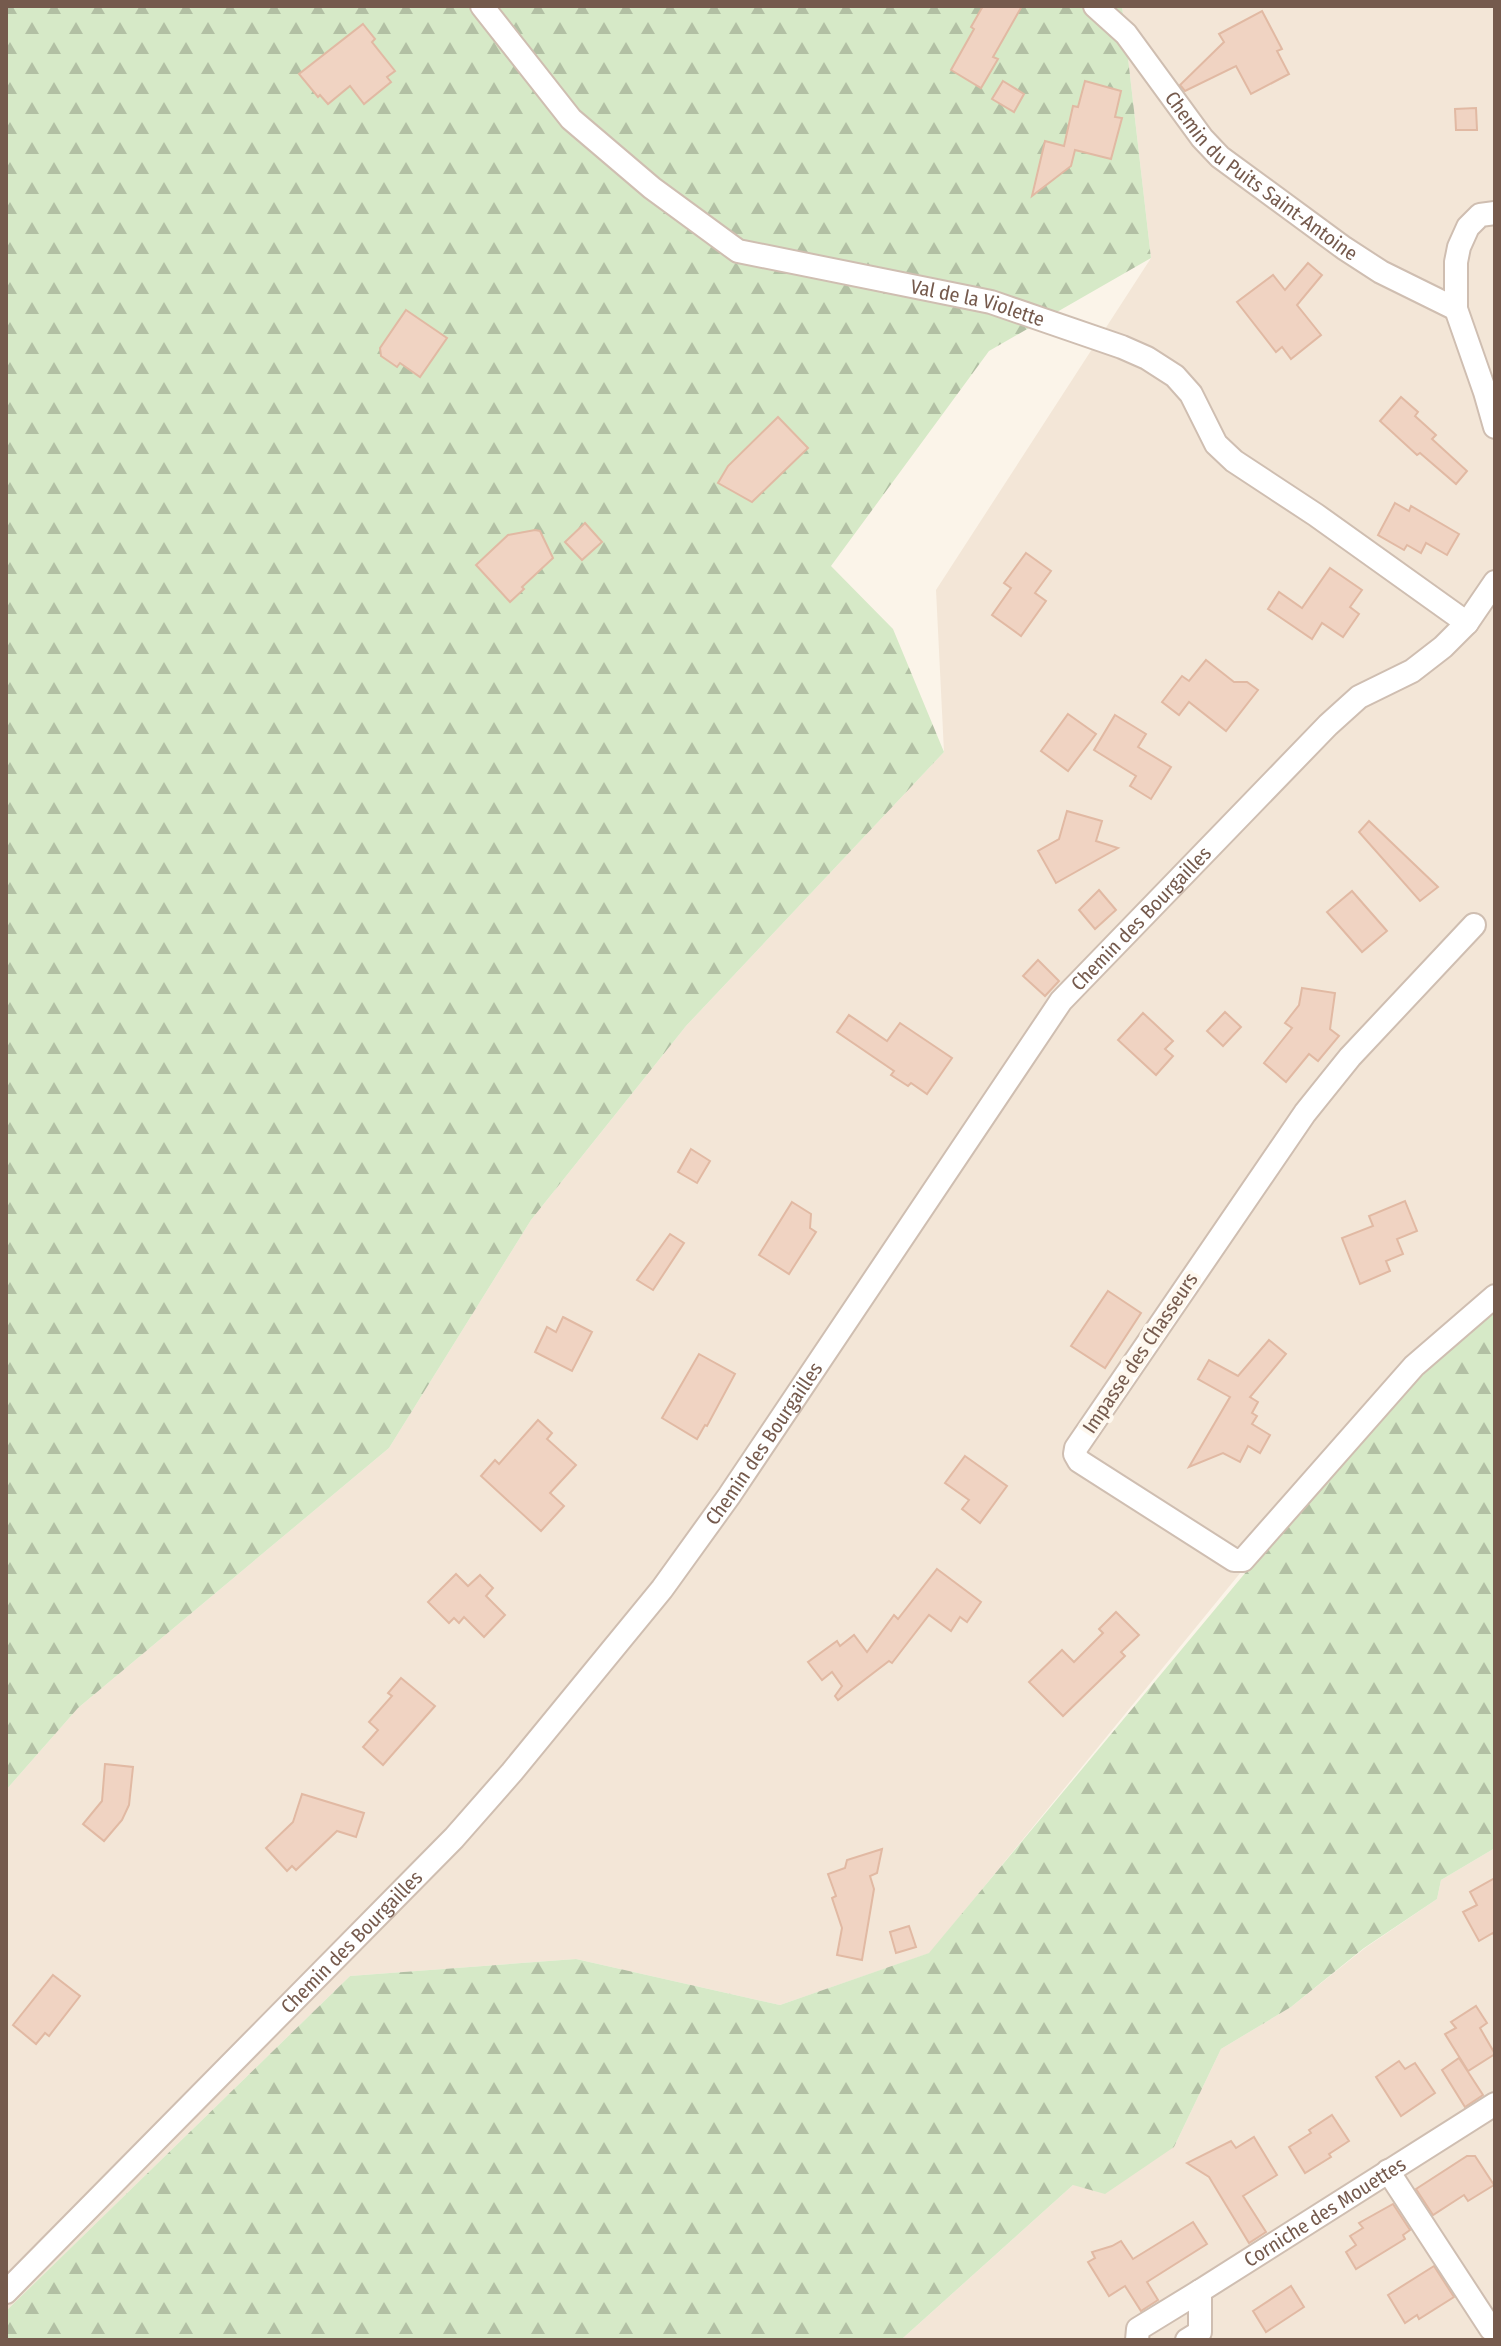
<svg xmlns="http://www.w3.org/2000/svg" width="1501" height="2346" font-family="'Fira Sans Condensed',sans-serif">
<style>
.residential{fill:#f3e6d7}
.forest{fill:url(#forest-firs)}
.building{fill:#f0d3c2;stroke:#e1b9a3;stroke-width:2}
.lines{fill:none;stroke-linecap:round;stroke-linejoin:round}
.street-casing{stroke:#cfbeb1;stroke-width:26}
.street{stroke:#fff;stroke-width:22}
.labels{text-anchor:middle;dominant-baseline:central;stroke-width:8;stroke-linejoin:round;paint-order:stroke}
.street-label{font-size:20px;fill:#755a4d;stroke:#fef8ef}
</style>
<defs>
<pattern id="forest-firs" width="22" height="20" patternUnits="userSpaceOnUse" patternTransform="scale(2)"><rect width="22" height="20" fill="#d6e9c7"/><path d="M5 1l3.5 6h-7zM16 11l3.5 6h-7z" fill="#b2c0a4"/></pattern>
</defs>
<rect width="100%" height="100%" fill="#fbf4e9"/>
<g class="residential">
<path d="M 1122,6 L 1495,6 L 1495,1306 L 1348,1441 L 930,1953 L 780,2005 L 576,1959 L 350,1976 L 6,2311 L 6,1790 L 78,1708 L 389,1448 L 531,1220 L 686,1026 L 944,752 L 936,590 L 1151,258 Z"/>
<path d="M 1495,1848 L 1495,2340 L 903,2340 L 903,2338 L 1073,2185 L 1174,2147 L 1221,2049 L 1291,2007 L 1365,1948 L 1437,1899 L 1441,1880 Z"/>
</g>
<g class="forest">
<path d="M 6,6 L 1122,6 L 1151,258 L 989,351 L 831,566 L 893,629 L 944,752 L 686,1026 L 531,1220 L 389,1448 L 78,1708 L 6,1790 Z"/>
<path d="M 1495,1308 L 1495,1848 L 1441,1880 L 1437,1899 L 1364,1948 L 1291,2007 L 1221,2049 L 1174,2147 L 1105,2194 L 1073,2185 L 903,2338 L 903,2340 L 6,2340 L 6,2311 L 350,1976 L 576,1959 L 780,2005 L 929,1953 L 1365,1429 Z"/>
</g>
<g class="building">
<path d="M 983,6 L 1022,6 L 993,57 L 998,59 L 981,88 L 951,70 L 974,29 L 971,27 Z"/>
<path d="M 1262,11 L 1282,49 L 1277,51 L 1289,74 L 1251,94 L 1236,66 L 1185,91 L 1180,85 L 1224,42 L 1219,34 Z"/>
<path d="M 363,24 L 375,39 L 372,42 L 395,71 L 387,77 L 391,82 L 364,104 L 350,86 L 328,104 L 320,95 L 318,97 L 299,74 Z"/>
<path d="M 1003,81 L 1024,94 L 1014,112 L 992,99 Z"/>
<path d="M 1085,81 L 1121,91 L 1115,117 L 1122,118 L 1111,159 L 1075,150 L 1071,166 L 1032,196 L 1045,141 L 1064,146 L 1073,106 L 1078,107 Z"/>
<path d="M 1476,108 L 1477,130 L 1456,130 L 1455,109 Z"/>
<path d="M 1308,263 L 1322,275 L 1297,305 L 1321,335 L 1291,359 L 1282,347 L 1276,352 L 1237,302 L 1273,275 L 1285,290 Z"/>
<path d="M 406,310 L 447,338 L 420,377 L 400,363 L 397,367 L 381,356 L 380,348 Z"/>
<path d="M 1401,397 L 1418,412 L 1415,416 L 1436,435 L 1432,439 L 1467,471 L 1456,484 L 1420,453 L 1417,455 L 1380,421 Z"/>
<path d="M 778,417 L 808,448 L 752,502 L 718,483 L 728,466 Z"/>
<path d="M 1395,503 L 1409,511 L 1411,506 L 1459,534 L 1447,555 L 1426,543 L 1421,553 L 1407,545 L 1404,550 L 1378,535 Z"/>
<path d="M 585,523 L 602,542 L 582,560 L 565,542 Z"/>
<path d="M 535,530 L 540,531 L 553,558 L 522,587 L 524,589 L 510,602 L 476,565 L 508,535 Z"/>
<path d="M 1026,553 L 1051,571 L 1035,593 L 1046,601 L 1021,636 L 992,615 L 1011,588 L 1004,583 Z"/>
<path d="M 1330,568 L 1362,590 L 1350,607 L 1359,614 L 1343,637 L 1322,623 L 1312,639 L 1268,609 L 1279,592 L 1302,608 Z"/>
<path d="M 1206,660 L 1234,682 L 1247,682 L 1258,690 L 1226,731 L 1189,702 L 1179,715 L 1162,702 L 1182,676 L 1189,681 Z"/>
<path d="M 1068,714 L 1096,734 L 1068,771 L 1041,751 Z"/>
<path d="M 1115,715 L 1146,734 L 1138,747 L 1171,767 L 1151,799 L 1130,786 L 1136,776 L 1094,750 Z"/>
<path d="M 1067,811 L 1102,821 L 1096,841 L 1118,848 L 1056,883 L 1038,851 L 1059,839 Z"/>
<path d="M 1369,821 L 1438,887 L 1420,901 L 1359,832 Z"/>
<path d="M 1099,890 L 1116,910 L 1095,929 L 1079,910 Z"/>
<path d="M 1352,891 L 1387,931 L 1362,952 L 1327,912 Z"/>
<path d="M 1038,960 L 1059,981 L 1045,996 L 1023,976 Z"/>
<path d="M 1302,988 L 1335,993 L 1330,1029 L 1339,1036 L 1318,1061 L 1309,1054 L 1286,1082 L 1264,1063 L 1292,1028 L 1285,1023 L 1299,1005 Z"/>
<path d="M 1225,1012 L 1241,1027 L 1223,1046 L 1207,1031 Z"/>
<path d="M 1143,1013 L 1173,1041 L 1165,1049 L 1173,1056 L 1156,1075 L 1118,1040 Z"/>
<path d="M 849,1015 L 887,1041 L 900,1023 L 952,1058 L 927,1094 L 911,1083 L 908,1086 L 891,1075 L 894,1071 L 837,1032 Z"/>
<path d="M 691,1149 L 710,1161 L 697,1183 L 678,1172 Z"/>
<path d="M 1405,1201 L 1417,1231 L 1397,1239 L 1403,1254 L 1386,1261 L 1390,1271 L 1360,1284 L 1342,1238 L 1373,1226 L 1369,1216 Z"/>
<path d="M 792,1202 L 811,1214 L 810,1228 L 816,1232 L 789,1274 L 759,1255 Z"/>
<path d="M 670,1234 L 684,1243 L 653,1290 L 637,1280 Z"/>
<path d="M 1108,1291 L 1141,1313 L 1105,1368 L 1071,1346 Z"/>
<path d="M 563,1317 L 592,1332 L 572,1371 L 535,1352 L 547,1327 L 556,1332 Z"/>
<path d="M 1269,1340 L 1286,1354 L 1250,1397 L 1258,1402 L 1252,1413 L 1257,1416 L 1252,1424 L 1270,1435 L 1260,1453 L 1248,1446 L 1240,1462 L 1223,1453 L 1189,1467 L 1230,1397 L 1198,1379 L 1209,1360 L 1238,1376 Z"/>
<path d="M 699,1354 L 735,1374 L 707,1426 L 705,1425 L 697,1439 L 662,1418 Z"/>
<path d="M 538,1420 L 552,1433 L 547,1439 L 576,1465 L 550,1493 L 564,1506 L 541,1531 L 481,1476 L 495,1460 L 499,1464 Z"/>
<path d="M 965,1456 L 1007,1486 L 980,1523 L 962,1509 L 969,1500 L 945,1483 Z"/>
<path d="M 937,1569 L 981,1602 L 967,1622 L 960,1617 L 951,1631 L 929,1615 L 892,1663 L 889,1661 L 838,1700 L 835,1696 L 842,1686 L 832,1672 L 822,1680 L 808,1662 L 837,1641 L 840,1646 L 854,1635 L 867,1652 L 894,1615 L 898,1619 Z"/>
<path d="M 456,1574 L 468,1586 L 480,1575 L 493,1588 L 486,1596 L 505,1615 L 484,1637 L 464,1617 L 459,1623 L 454,1618 L 449,1623 L 428,1602 Z"/>
<path d="M 1116,1612 L 1139,1635 L 1121,1652 L 1125,1656 L 1063,1716 L 1029,1682 L 1062,1650 L 1074,1662 L 1103,1633 L 1099,1629 Z"/>
<path d="M 401,1678 L 435,1706 L 383,1765 L 363,1747 L 378,1730 L 369,1722 L 392,1696 L 388,1693 Z"/>
<path d="M 105,1764 L 133,1767 L 129,1805 L 122,1820 L 104,1841 L 83,1824 L 102,1801 Z"/>
<path d="M 302,1794 L 364,1813 L 356,1837 L 337,1831 L 296,1870 L 292,1866 L 287,1871 L 266,1848 L 293,1822 Z"/>
<path d="M 882,1849 L 877,1873 L 870,1876 L 874,1889 L 862,1960 L 837,1955 L 842,1928 L 832,1898 L 836,1896 L 828,1874 L 845,1868 L 847,1860 Z"/>
<path d="M 1495,1878 L 1495,1937 L 1493,1933 L 1479,1941 L 1463,1912 L 1477,1905 L 1470,1892 Z"/>
<path d="M 909,1926 L 916,1947 L 896,1953 L 890,1932 Z"/>
<path d="M 53,1975 L 80,1996 L 49,2036 L 45,2033 L 36,2044 L 13,2025 Z"/>
<path d="M 1476,2006 L 1487,2023 L 1480,2028 L 1495,2054 L 1468,2071 L 1445,2034 L 1456,2028 L 1451,2022 Z"/>
<path d="M 1459,2058 L 1483,2095 L 1465,2107 L 1442,2070 Z"/>
<path d="M 1399,2061 L 1405,2069 L 1415,2063 L 1435,2093 L 1401,2116 L 1376,2077 Z"/>
<path d="M 1332,2115 L 1349,2141 L 1329,2154 L 1331,2157 L 1305,2173 L 1289,2147 L 1311,2133 L 1309,2130 Z"/>
<path d="M 1254,2137 L 1277,2175 L 1243,2196 L 1266,2232 L 1249,2243 L 1209,2177 L 1187,2163 L 1231,2141 L 1236,2148 Z"/>
<path d="M 1467,2156 L 1475,2156 L 1494,2185 L 1468,2201 L 1464,2195 L 1433,2215 L 1416,2189 Z"/>
<path d="M 1393,2204 L 1410,2230 L 1403,2235 L 1405,2239 L 1356,2269 L 1346,2252 L 1356,2245 L 1350,2236 L 1363,2228 L 1359,2223 Z"/>
<path d="M 1193,2222 L 1207,2244 L 1147,2282 L 1158,2300 L 1141,2311 L 1125,2286 L 1109,2296 L 1088,2262 L 1095,2258 L 1092,2252 L 1112,2246 L 1121,2241 L 1133,2259 Z"/>
<path d="M 1434,2266 L 1454,2297 L 1419,2319 L 1417,2315 L 1405,2323 L 1388,2295 Z"/>
<path d="M 1291,2286 L 1304,2307 L 1266,2332 L 1253,2311 Z"/>
</g>
<g class="lines">
<defs>
<g id="street">
<path id="s1" d="M 482,6 L 571,119 L 652,188 L 738,251 L 991,302 L 1122,347 L 1147,358 L 1175,376 L 1191,394 L 1216,444 L 1234,461 L 1316,515 L 1467,623"/>
<path id="s2" d="M 1095,6 L 1126,34 L 1202,138 L 1220,157 L 1344,248 L 1381,272 L 1456,309"/>
<path d="M 1495,213 L 1480,215 L 1468,227 L 1459,247 L 1456,262 L 1456,309 L 1485,392 L 1495,427"/>
<path d="M 1474,925 L 1350,1057 L 1305,1113 L 1076,1448 L 1075,1454 L 1079,1461 L 1234,1560 L 1243,1560 L 1414,1366 L 1495,1296"/>
<path d="M 1388,2171 L 1491,2329"/>
<path id="s3" d="M 6,2292 L 454,1838 L 512,1772 L 662,1589 L 729,1496 L 1061,1001 L 1328,725 L 1359,697 L 1412,671 L 1443,647 L 1467,623 L 1495,582"/>
<path d="M 1137,2340 L 1138,2329 L 1200,2291"/>
<path id="s4" d="M 1187,2340 L 1200,2332 L 1200,2291 L 1495,2104"/>
</g>
</defs>
<use href="#street" class="street-casing"/>
<use href="#street" class="street"/>
</g>
<g class="labels">
<g class="street-label">
<text stroke="none"><textPath href="#s2" startOffset="240">Chemin du Puits Saint-Antoine</textPath></text>
<text stroke="none"><textPath href="#s1" startOffset="602">Val de la Violette</textPath></text>
<text stroke="none"><textPath href="#s3" startOffset="1788">Chemin des Bourgailles</textPath></text>
<text transform="translate(1140 1353) rotate(-56)">Impasse des Chasseurs</text>
<text stroke="none"><textPath href="#s3" startOffset="1140">Chemin des Bourgailles</textPath></text>
<text stroke="none"><textPath href="#s3" startOffset="492">Chemin des Bourgailles</textPath></text>
<text stroke="none"><textPath href="#s4" startOffset="204">Corniche des Mouettes</textPath></text>
</g>
</g>
<rect width="1501" height="2346" fill="none" stroke="#755a4d" stroke-width="16"/>
</svg>
